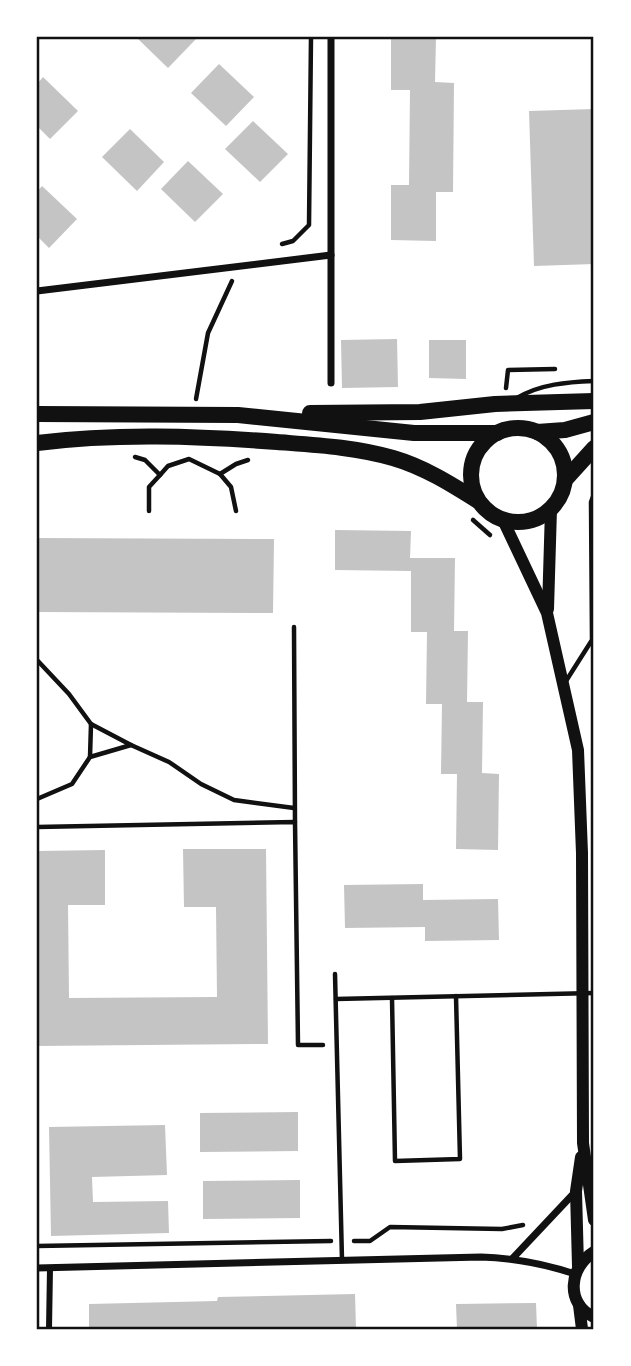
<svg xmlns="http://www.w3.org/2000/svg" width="631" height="1366" font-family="Poppins,sans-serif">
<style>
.building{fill:#c4c4c4}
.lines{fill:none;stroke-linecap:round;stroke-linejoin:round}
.path{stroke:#111;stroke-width:4.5}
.service{stroke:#111;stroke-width:4.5}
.pedestrian{stroke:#111;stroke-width:6}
.minor{stroke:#111;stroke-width:7}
.tertiary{stroke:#111;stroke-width:12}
.primary{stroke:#111;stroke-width:16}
.neatline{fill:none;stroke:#111;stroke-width:2.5}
</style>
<rect width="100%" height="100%" fill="#fff"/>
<g class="building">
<path d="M 136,37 L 193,37 L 196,39 L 168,68 Z"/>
<path d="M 391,37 L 436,37 L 435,82 L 454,83 L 453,192 L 436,192 L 436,241 L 391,240 L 391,185 L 409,185 L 410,90 L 391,90 Z"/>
<path d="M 219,64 L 254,97 L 226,126 L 191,93 Z"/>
<path d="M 43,77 L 78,111 L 50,139 L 37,126 L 37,84 Z"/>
<path d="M 594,109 L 594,264 L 534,266 L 529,111 Z"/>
<path d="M 253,121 L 288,154 L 260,182 L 225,149 Z"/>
<path d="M 130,129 L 164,162 L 137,191 L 102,157 Z"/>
<path d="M 188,161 L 223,194 L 195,222 L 161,189 Z"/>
<path d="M 42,186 L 77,219 L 49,248 L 37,236 L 37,192 Z"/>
<path d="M 397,339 L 398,387 L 342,388 L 341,340 Z"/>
<path d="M 429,340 L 466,340 L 466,379 L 429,378 Z"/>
<path d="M 335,530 L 411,531 L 410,558 L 455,558 L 454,631 L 468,631 L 467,702 L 483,702 L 482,773 L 499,774 L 498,850 L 456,849 L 457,774 L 441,774 L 442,704 L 426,704 L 427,632 L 411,632 L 411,571 L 335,570 Z"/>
<path d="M 37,538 L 274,539 L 273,613 L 37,612 Z"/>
<path d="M 183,849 L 266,849 L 268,1044 L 37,1046 L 37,851 L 105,850 L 105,905 L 68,905 L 69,998 L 217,997 L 216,907 L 184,907 Z"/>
<path d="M 423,884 L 423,900 L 498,899 L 499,940 L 425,941 L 425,927 L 345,928 L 344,885 Z"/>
<path d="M 298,1112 L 298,1151 L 200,1152 L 200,1113 Z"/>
<path d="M 165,1125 L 167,1175 L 92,1177 L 93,1202 L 168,1201 L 169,1233 L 51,1236 L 49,1127 Z"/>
<path d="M 300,1180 L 300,1218 L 203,1219 L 203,1181 Z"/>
<path d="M 355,1294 L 356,1329 L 89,1329 L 89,1304 L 217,1301 L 218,1297 Z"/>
<path d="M 536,1303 L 537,1329 L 457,1329 L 456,1304 Z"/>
</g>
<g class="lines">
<g class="path">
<path d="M 282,244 L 293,241 L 309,225 L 311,37"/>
<path d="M 506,388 L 508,370 L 555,369"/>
<path d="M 196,399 L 208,333 L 232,281"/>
<path d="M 135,457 L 145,460 L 160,475 L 168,466 L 189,459 L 220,474 L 236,464 L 248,460"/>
<path d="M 220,474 L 231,487 L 236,511"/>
<path d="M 149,511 L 149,487 L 160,475"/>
<path d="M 473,520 L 490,535"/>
<path d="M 294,627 L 295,822"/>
<path d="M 37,660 L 69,694 L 91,724 L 131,745 L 90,757 L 72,784 L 37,799"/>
<path d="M 131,745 L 169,762 L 201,784 L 234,800 L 294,808"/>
<path d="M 90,757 L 91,724"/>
<path d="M 37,827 L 295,822 L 298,1045 L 323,1045"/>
<path d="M 354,1241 L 370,1241 L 390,1227 L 502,1229 L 523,1225"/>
<path d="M 37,1246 L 331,1241"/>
</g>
<g class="service">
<path d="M 517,398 C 540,384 568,382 594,381"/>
<path d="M 566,681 L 592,640 L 591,502 L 594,494"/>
<path d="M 335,974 L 342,1260"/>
<path d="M 392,998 L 395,1161 L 460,1159 L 456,996"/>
<path d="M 336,999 L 594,993"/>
</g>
<path class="pedestrian" d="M 49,1329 L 50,1268"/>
<g class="minor">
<path d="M 331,37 L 331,383"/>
<path d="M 37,291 L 331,255"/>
<path d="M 512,1259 L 576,1191"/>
<path d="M 37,1268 L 481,1257 C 513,1258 545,1264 575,1274"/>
</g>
<g class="tertiary">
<path d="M 503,520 L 547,613 L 578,750 L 582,853 L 583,1143 L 594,1220"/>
<path d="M 548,609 L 551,509"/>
<path d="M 594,1252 C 569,1267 565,1304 594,1317"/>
<path d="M 578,1266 L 576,1191 L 581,1157"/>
<path d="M 579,1305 L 582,1329"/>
</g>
<g class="primary">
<path d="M 310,413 L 420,412 L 495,404 L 594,401"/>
<path d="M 37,414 L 238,415 L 414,433 L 497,433"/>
<circle cx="518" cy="475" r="47"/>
<path d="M 537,432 L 565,430 L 594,422"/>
<path d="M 37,443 C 116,433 197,436 277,442 C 316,445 355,447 393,458 C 424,467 451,484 478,501"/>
<path d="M 565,480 L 594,448"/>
</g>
</g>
<rect width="631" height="1366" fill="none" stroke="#ffffff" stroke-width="77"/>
<rect x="38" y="38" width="554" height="1290" class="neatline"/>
</svg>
